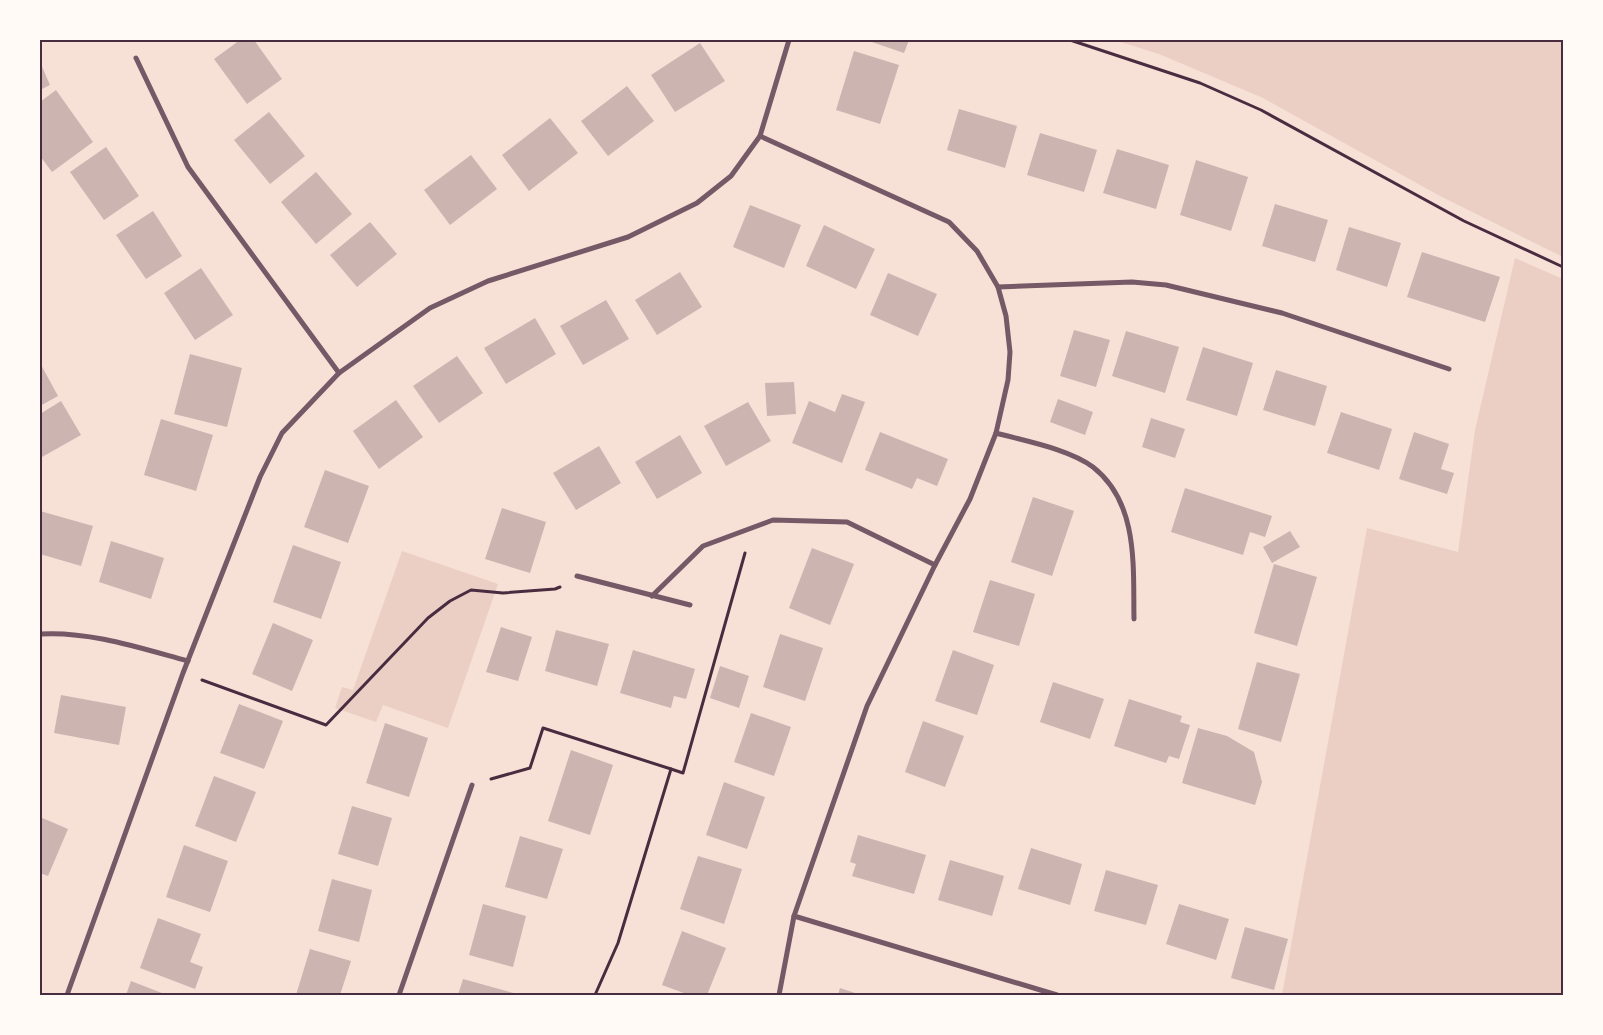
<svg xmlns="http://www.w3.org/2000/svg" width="1603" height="1035" font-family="Raleway,sans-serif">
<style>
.green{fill:#ebcfc5}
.building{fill:#ccb4b1}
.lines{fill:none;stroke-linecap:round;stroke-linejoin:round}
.path{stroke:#4a2c40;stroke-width:3}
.minor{stroke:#755966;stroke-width:5}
.neatline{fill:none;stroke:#4a2c40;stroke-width:2}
</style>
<rect width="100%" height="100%" fill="#f7e1d7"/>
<g class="green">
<path d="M 1114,40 L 1563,40 L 1563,257 L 1440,196 L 1263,98 L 1159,54 Z"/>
<path d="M 1515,258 L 1563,279 L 1563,995 L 1282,995 L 1367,528 L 1458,552 L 1475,430 Z"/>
<path d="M 402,551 L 498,584 L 448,728 L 383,705 L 376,722 L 335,708 L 342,687 L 353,690 Z"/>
</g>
<g class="building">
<path d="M 240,40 L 254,40 L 282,79 L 247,104 L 214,59 Z"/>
<path d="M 866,40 L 909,40 L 904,53 Z"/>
<path d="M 700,43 L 725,81 L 675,112 L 651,75 Z"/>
<path d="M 854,51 L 899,65 L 880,124 L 836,110 Z"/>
<path d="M 40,62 L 50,85 L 40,90 Z"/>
<path d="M 627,86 L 654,121 L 608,156 L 581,121 Z"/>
<path d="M 56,90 L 93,142 L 52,172 L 40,156 L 40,102 Z"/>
<path d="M 959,109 L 1017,126 L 1005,168 L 947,150 Z"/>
<path d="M 269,112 L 305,156 L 270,184 L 234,140 Z"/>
<path d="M 550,118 L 578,153 L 529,191 L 502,155 Z"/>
<path d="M 1040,133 L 1097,150 L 1084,192 L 1027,175 Z"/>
<path d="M 106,147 L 139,196 L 104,220 L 70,172 Z"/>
<path d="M 1117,149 L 1169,165 L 1156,209 L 1103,193 Z"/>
<path d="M 471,155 L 497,189 L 450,225 L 424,190 Z"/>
<path d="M 1196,160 L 1248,177 L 1231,231 L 1180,215 Z"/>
<path d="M 316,172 L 352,214 L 316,244 L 281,202 Z"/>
<path d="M 1275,204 L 1328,220 L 1315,262 L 1262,246 Z"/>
<path d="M 750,205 L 801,225 L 784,268 L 733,247 Z"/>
<path d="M 153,211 L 182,256 L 146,279 L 116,235 Z"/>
<path d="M 370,222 L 397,254 L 357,287 L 330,255 Z"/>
<path d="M 824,225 L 875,249 L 856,289 L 806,266 Z"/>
<path d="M 1349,227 L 1401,243 L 1387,287 L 1336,270 Z"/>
<path d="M 1422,252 L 1500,277 L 1485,322 L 1407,297 Z"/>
<path d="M 201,268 L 233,315 L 195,340 L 164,293 Z"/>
<path d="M 680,272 L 702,307 L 657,335 L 635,300 Z"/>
<path d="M 888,273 L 937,294 L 918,336 L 870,315 Z"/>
<path d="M 606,300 L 629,339 L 583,365 L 560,326 Z"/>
<path d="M 535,318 L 556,354 L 506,384 L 484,348 Z"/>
<path d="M 1074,330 L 1110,340 L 1096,387 L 1060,376 Z"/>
<path d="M 1126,331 L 1179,347 L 1165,393 L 1112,376 Z"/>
<path d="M 1203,347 L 1253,363 L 1237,416 L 1186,400 Z"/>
<path d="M 190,354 L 242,368 L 227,427 L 174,414 Z"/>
<path d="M 457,356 L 483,393 L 439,423 L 413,386 Z"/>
<path d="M 40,363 L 58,396 L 40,406 Z"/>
<path d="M 1276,370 L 1327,386 L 1315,426 L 1263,410 Z"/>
<path d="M 794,382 L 796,414 L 767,416 L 765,383 Z"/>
<path d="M 842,394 L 865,402 L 842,463 L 792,443 L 809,401 L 835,412 Z"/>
<path d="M 1058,399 L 1093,412 L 1085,435 L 1050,422 Z"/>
<path d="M 396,400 L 423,437 L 379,469 L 353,431 Z"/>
<path d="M 61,401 L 81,435 L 42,457 L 40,453 L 40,414 Z"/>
<path d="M 748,402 L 771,441 L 726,466 L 704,426 Z"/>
<path d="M 1341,412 L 1392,429 L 1379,470 L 1327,453 Z"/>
<path d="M 1151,418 L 1185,429 L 1175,458 L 1142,447 Z"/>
<path d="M 161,419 L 213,435 L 196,491 L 144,475 Z"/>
<path d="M 880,432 L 948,459 L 937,486 L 917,478 L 912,489 L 865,470 Z"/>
<path d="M 1414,432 L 1449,444 L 1441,469 L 1454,473 L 1447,494 L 1399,479 Z"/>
<path d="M 680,435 L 702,473 L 657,499 L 635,462 Z"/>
<path d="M 599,446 L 621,483 L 576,510 L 553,473 Z"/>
<path d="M 325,470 L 369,486 L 348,543 L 304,527 Z"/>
<path d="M 1185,488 L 1272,516 L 1265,537 L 1250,532 L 1243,555 L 1171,532 Z"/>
<path d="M 1033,497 L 1074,511 L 1052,576 L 1011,562 Z"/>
<path d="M 502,508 L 546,522 L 530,573 L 485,559 Z"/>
<path d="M 40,511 L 93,526 L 81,566 L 40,554 Z"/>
<path d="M 1290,531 L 1300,547 L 1272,563 L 1263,547 Z"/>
<path d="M 111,541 L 164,558 L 151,599 L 99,582 Z"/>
<path d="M 293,545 L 341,562 L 321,619 L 273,602 Z"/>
<path d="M 812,548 L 854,564 L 830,625 L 789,608 Z"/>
<path d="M 1274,564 L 1317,577 L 1297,646 L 1254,633 Z"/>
<path d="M 990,580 L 1035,594 L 1019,646 L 973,632 Z"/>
<path d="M 273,623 L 313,640 L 292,691 L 252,674 Z"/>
<path d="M 501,627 L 532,637 L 518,681 L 486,672 Z"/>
<path d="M 556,630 L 609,644 L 597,686 L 545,671 Z"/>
<path d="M 780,634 L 823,648 L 805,701 L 763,687 Z"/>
<path d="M 633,650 L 695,669 L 686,699 L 674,696 L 671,708 L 620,693 Z"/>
<path d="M 953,650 L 994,665 L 977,715 L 935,701 Z"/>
<path d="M 1257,662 L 1300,674 L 1281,742 L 1238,729 Z"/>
<path d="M 720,666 L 749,676 L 739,708 L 710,698 Z"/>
<path d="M 1053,682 L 1104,699 L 1090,739 L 1040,722 Z"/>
<path d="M 61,695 L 126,707 L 119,745 L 54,733 Z"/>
<path d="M 1129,699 L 1182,716 L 1180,722 L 1190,725 L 1179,759 L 1169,756 L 1166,763 L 1114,746 Z"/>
<path d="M 239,704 L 283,721 L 264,769 L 220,753 Z"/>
<path d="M 751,713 L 791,727 L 774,776 L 734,762 Z"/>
<path d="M 923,721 L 964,736 L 945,787 L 905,772 Z"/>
<path d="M 385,723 L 428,738 L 409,797 L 366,783 Z"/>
<path d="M 1198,728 L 1227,736 L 1254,752 L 1262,782 L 1255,805 L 1182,783 Z"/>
<path d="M 571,750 L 613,765 L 590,835 L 548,821 Z"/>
<path d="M 214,776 L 256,792 L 236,842 L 195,826 Z"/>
<path d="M 724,782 L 765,797 L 747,849 L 706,835 Z"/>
<path d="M 352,806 L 392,818 L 378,866 L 338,854 Z"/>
<path d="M 40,817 L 68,829 L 48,876 L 40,873 Z"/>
<path d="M 858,835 L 926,855 L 914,894 L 852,876 L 856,864 L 850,862 Z"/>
<path d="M 520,836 L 563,849 L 547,899 L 505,887 Z"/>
<path d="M 184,845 L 228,861 L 210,912 L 166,897 Z"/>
<path d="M 1031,848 L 1082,864 L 1070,905 L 1018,889 Z"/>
<path d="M 698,856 L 742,869 L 724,924 L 680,909 Z"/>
<path d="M 950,860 L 1004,876 L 992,916 L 938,900 Z"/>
<path d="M 1106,870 L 1158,885 L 1146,925 L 1094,911 Z"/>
<path d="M 332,879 L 372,890 L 359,942 L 318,931 Z"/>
<path d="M 483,904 L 526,916 L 513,967 L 469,955 Z"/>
<path d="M 1179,904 L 1229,919 L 1216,960 L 1166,944 Z"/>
<path d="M 158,918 L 201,934 L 190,962 L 203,967 L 195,989 L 140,968 Z"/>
<path d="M 1245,927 L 1288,939 L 1274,990 L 1231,978 Z"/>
<path d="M 682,931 L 726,948 L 707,995 L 689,995 L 662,985 Z"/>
<path d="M 310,949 L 351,961 L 340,995 L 296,995 Z"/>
<path d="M 463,979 L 517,994 L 517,995 L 458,995 Z"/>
<path d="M 131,981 L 167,995 L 126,995 Z"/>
<path d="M 840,988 L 861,995 L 838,995 Z"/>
</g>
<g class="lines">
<g class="path">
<path d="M 1070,40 L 1200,83 L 1261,110 L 1464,221 L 1563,267"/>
<path d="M 202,680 L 326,725 L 428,618 L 450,601 L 471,590 L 503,593 L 555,589 L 560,587"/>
<path d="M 491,779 L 530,768 L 543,728 L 671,769"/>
<path d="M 595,995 L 618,943 L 671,769 L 683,773 L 745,553"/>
</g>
<g class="minor">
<path d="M 136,58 L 188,167 L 339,373"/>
<path d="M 760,136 L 949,222 L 977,251 L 998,287 L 1006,316 L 1010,352 L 1008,380 L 996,433 L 970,499 L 935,565 L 867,706 L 794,916 L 779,995"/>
<path d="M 998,287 L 1132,282 L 1166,285 L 1282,313 L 1449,369"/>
<path d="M 996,433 C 1025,441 1069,449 1093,467 C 1139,503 1133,567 1134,619"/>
<path d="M 577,576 L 690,605"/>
<path d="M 652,596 L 703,546 L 773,520 L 847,522 L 935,565"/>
<path d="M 40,634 C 90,631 140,648 188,661"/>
<path d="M 794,916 L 1057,995"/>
<path d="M 67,995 L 183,673 L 260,477 L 282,433 L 339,373 L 430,308 L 488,281 L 628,237 L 697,203 L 731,176 L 760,136 L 789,40"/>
<path d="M 399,995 L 472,785"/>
</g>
</g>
<rect width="1603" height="1035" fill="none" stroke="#fffaf5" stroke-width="82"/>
<rect x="41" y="41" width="1521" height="953" class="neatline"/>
</svg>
